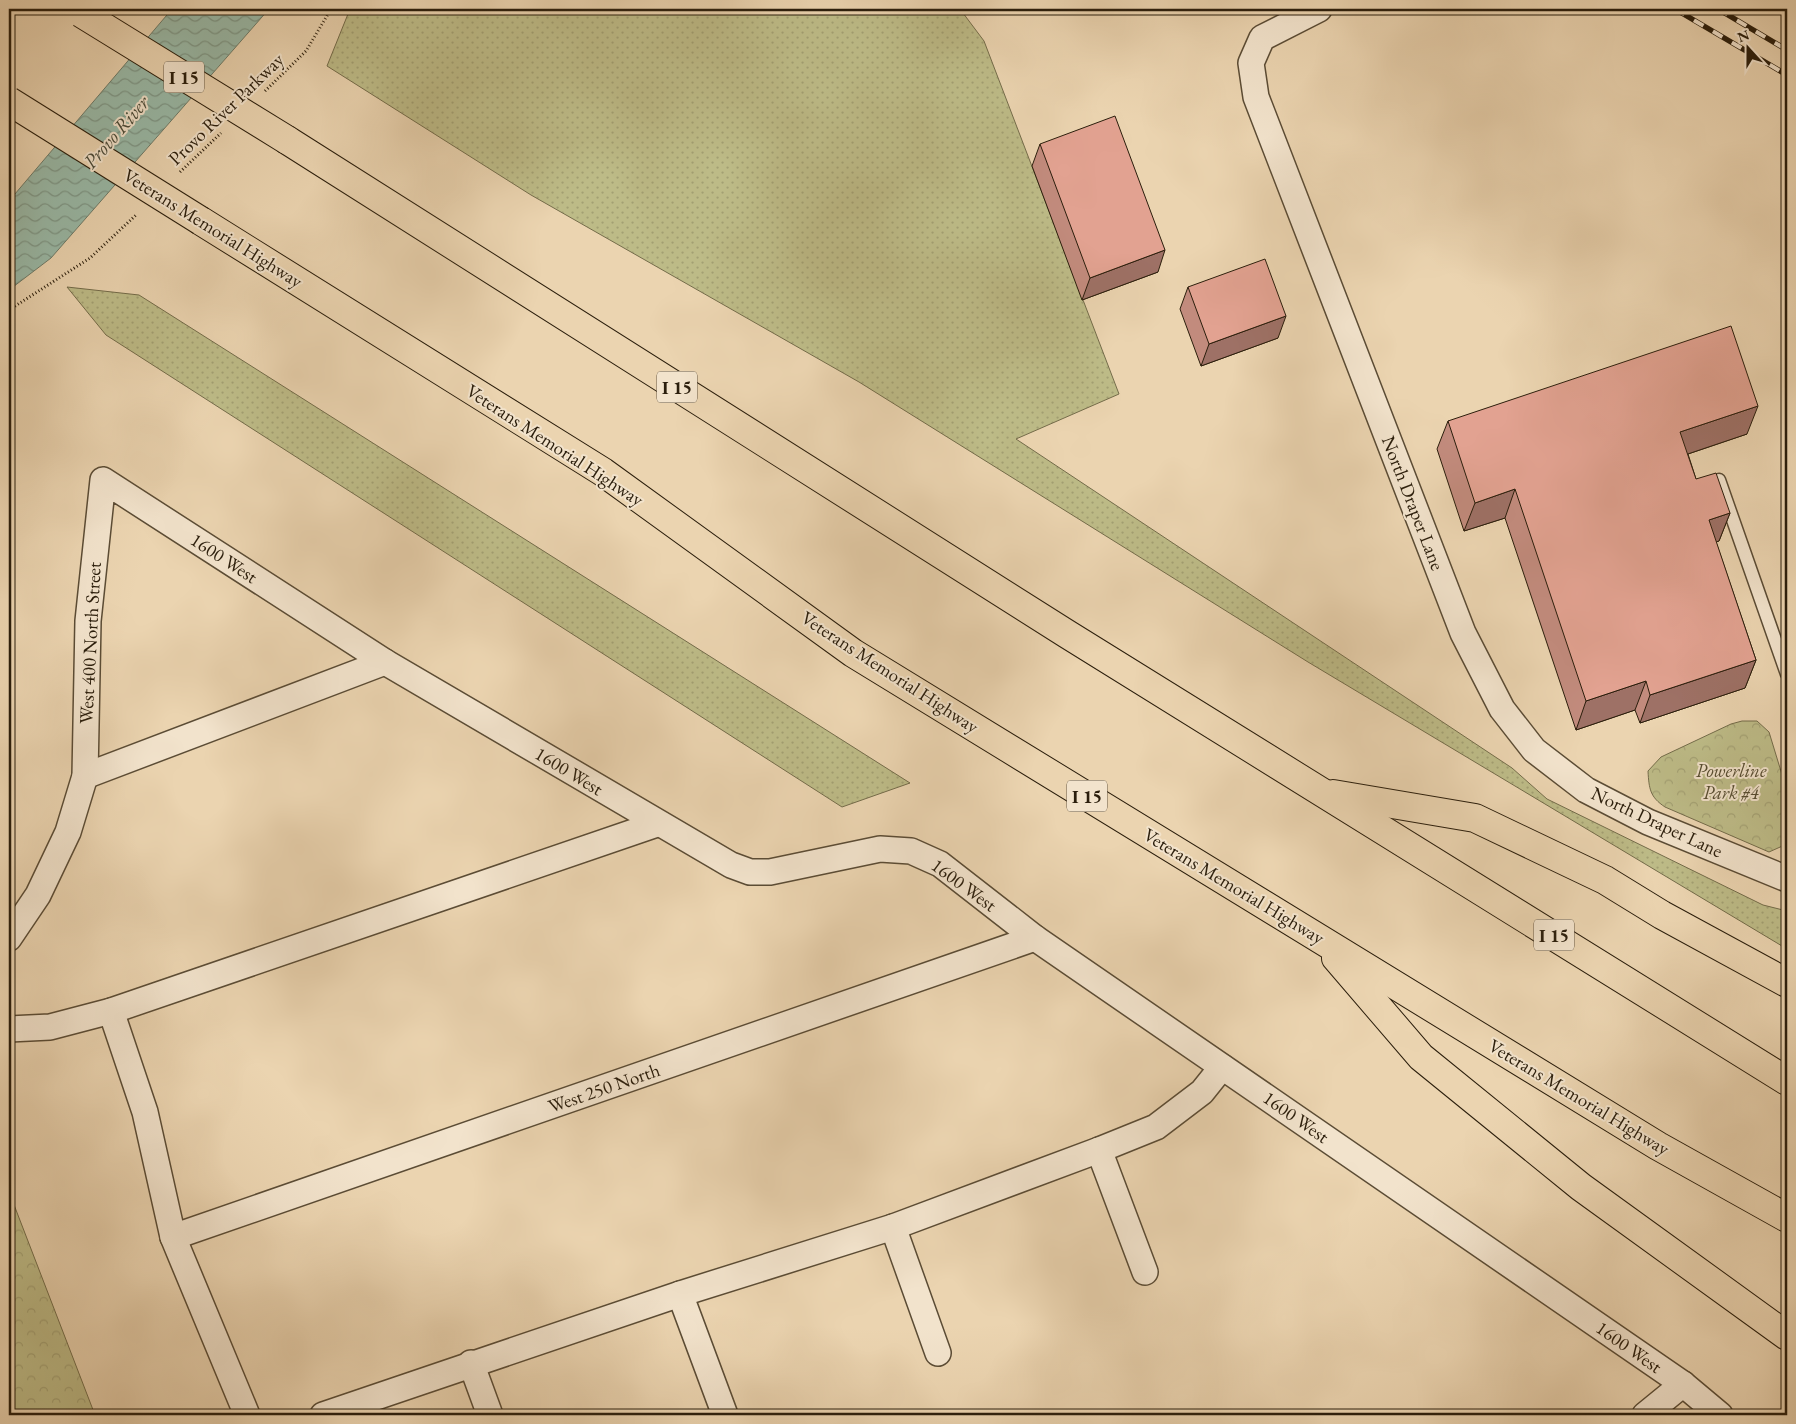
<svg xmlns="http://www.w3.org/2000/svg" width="1796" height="1424" font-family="'EB Garamond',serif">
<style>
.grass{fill:url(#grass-dots);stroke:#746c4a}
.forest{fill:url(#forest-crowns);stroke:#746c4a}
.water{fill:url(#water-waves);stroke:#6d7b69}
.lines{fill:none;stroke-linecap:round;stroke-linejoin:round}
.lane-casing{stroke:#5b4c35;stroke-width:15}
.street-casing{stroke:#5b4c35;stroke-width:28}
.highway-casing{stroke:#2b1e0c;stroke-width:30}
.path{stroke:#2b1e0c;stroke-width:3;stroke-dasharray:1 2.5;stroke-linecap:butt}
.lane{stroke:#f2e3cc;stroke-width:12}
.street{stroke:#f2e3cc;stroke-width:25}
.highway{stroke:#ebd4b0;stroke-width:28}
.rail-casing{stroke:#2b1e0c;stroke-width:5.5}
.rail{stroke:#f2e3cc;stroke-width:4;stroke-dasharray:11;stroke-linecap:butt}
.highway-bridge-casing{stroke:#2b1e0c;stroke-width:30;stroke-linecap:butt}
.highway-bridge{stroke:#ebd4b0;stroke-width:28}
.wall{fill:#c28b7d;stroke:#2b1e0c}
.shaded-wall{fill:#9e7166;stroke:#2b1e0c}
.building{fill:#e2a291;stroke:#2b1e0c}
.labels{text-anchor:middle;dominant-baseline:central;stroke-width:4;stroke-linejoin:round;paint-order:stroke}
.shield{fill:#f2e3cc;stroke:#675946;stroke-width:1}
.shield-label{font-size:18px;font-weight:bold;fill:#2b1e0c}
.street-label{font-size:19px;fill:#2b1e0c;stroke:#f2e3cc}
.park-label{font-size:19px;font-style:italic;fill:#574d31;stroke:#f2e3cc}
.water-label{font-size:20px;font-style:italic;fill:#4c4c3a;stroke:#f2e3cc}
</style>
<defs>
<pattern id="grass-dots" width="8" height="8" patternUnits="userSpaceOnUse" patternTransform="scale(1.25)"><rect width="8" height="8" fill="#bdbb87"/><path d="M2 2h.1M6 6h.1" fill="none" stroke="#a3a073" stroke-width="1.8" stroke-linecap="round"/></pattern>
<pattern id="forest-crowns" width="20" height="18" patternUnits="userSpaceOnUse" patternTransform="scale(1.25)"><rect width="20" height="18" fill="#bdbb87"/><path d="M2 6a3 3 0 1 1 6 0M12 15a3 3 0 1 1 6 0" fill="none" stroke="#a3a073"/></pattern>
<pattern id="water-waves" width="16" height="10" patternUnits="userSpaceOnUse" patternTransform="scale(1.25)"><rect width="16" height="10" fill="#99b9a7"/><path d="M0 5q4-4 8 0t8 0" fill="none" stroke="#7d9686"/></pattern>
</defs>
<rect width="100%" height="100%" fill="#ebd4b0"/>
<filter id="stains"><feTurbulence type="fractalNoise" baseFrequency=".004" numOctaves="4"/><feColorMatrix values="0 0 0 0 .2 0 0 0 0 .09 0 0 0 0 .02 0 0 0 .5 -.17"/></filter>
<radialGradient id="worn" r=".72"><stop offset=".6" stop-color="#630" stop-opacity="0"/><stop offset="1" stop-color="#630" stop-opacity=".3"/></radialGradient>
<g class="grass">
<path d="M 350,9 L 960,9 L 984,41 L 1119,394 L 1016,439 L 1512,768 L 1547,799 L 1763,905 L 1787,911 L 1787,949 L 1308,662 L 859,382 L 531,195 L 327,66 Z"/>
<path d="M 67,287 L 139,295 L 910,783 L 842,807 L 106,335 Z"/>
</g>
<g class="forest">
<path d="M 1742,721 L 1757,721 L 1769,732 L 1787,791 L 1787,844 L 1769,852 L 1665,807 C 1650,797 1649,789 1648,771 L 1661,757 L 1731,724 Z"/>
<path d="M 9,1197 L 11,1197 L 95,1415 L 9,1415 Z"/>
</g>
<path class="water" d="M 172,9 L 269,9 L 51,258 L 9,290 L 9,201 Z"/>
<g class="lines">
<defs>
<path id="lane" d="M 1719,480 L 1787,674"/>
<g id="street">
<path d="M 1319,9 L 1262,38 L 1251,63 L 1256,97 L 1463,633 L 1502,709 L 1534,750 L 1586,790 L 1648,822 L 1787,879"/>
<path d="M 85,776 L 385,662"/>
<path d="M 9,938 L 38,895 L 68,832 L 85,776 L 88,621 L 103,480 L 385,662 L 731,865 L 750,872 L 770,872 L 880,849 L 911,851 L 940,864 L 1035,938 L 1683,1384 L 1720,1415"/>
<path d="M 111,1011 L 145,1112 L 173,1237 L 247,1415"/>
<path d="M 9,1029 L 50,1027 L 111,1011 L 657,824"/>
<path d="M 1099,1150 L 1145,1272"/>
<path d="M 893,1227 L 938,1353"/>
<path d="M 173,1237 L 1035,938"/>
<path d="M 680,1294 L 725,1415"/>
<path d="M 471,1363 L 490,1415"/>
<path d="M 323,1415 L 680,1294 L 893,1227 L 1099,1150 L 1156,1127 L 1202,1092 L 1222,1067"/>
<path d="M 1645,1415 L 1683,1384"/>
</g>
<g id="highway">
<path d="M 287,140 L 1067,634 L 1787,1081"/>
<path d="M 201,221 L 603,472 L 853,653 L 1658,1146 L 1787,1218"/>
<path d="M 1333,794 L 1475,818 L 1605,880 L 1662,915 L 1787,983"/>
<path d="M 1336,958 L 1421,1057 L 1581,1187 L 1787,1336"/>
</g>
</defs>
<use href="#lane" class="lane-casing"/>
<use href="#street" class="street-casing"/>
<use href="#highway" class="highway-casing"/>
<g class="path">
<path d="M 265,91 L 306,51 L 331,9"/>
<path d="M 180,172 L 221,133"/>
<path d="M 9,310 L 90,258 L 136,215"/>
</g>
<use href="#lane" class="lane"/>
<use href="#street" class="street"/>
<use href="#highway" class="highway"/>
<defs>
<g id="rail">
<path d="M 1675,9 L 1787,75"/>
<path d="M 1718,9 L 1787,50"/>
</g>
</defs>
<use href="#rail" class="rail-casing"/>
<use href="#rail" class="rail"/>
<defs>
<g id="highway-bridge">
<path d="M 81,13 L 287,140"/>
<path d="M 9,101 L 201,221"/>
</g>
</defs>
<use href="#highway-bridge" class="highway-bridge-casing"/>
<use href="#highway-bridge" class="highway-bridge"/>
</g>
<g class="wall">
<path d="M 1040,144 L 1158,272 L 1082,300 L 1032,166 Z"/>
<path d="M 1188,287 L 1278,338 L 1201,366 L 1180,309 Z"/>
<path d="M 1448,421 L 1747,434 L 1688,454 L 1696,479 L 1730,513 L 1719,541 L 1716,542 L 1756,660 L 1745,688 L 1640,723 L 1635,710 L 1576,730 L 1505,518 L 1464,531 L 1437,449 Z"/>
</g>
<g class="shaded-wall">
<path d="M 1165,250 L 1158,272 L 1082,300 L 1090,278 Z"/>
<path d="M 1286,316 L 1278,338 L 1201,366 L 1209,344 Z"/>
<path d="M 1758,406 L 1747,434 L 1670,460 L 1680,432 Z"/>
<path d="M 1515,489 L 1505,518 L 1464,531 L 1475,503 Z"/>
<path d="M 1730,513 L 1719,541 L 1699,548 L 1709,520 Z"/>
<path d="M 1756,660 L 1745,688 L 1640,723 L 1650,695 Z"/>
<path d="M 1646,681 L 1635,710 L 1576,730 L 1586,701 Z"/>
</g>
<g class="building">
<path d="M 1115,116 L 1165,250 L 1090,278 L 1040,144 Z"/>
<path d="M 1265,259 L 1286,316 L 1209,344 L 1188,287 Z"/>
<path d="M 1731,326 L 1758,406 L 1680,432 L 1696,479 L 1716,473 L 1730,513 L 1709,520 L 1756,660 L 1650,695 L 1646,681 L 1586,701 L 1515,489 L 1475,503 L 1448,421 Z"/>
</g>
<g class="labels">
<g class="shield">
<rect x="164" y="61.5" width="40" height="31" rx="4"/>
<rect x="657" y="371.5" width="40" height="31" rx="4"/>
<rect x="1067" y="780.5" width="40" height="31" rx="4"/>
<rect x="1534" y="919.5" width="40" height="31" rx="4"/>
</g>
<g class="shield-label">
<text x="184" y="77">I 15</text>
<text x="677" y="387">I 15</text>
<text x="1087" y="796">I 15</text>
<text x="1554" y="935">I 15</text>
</g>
<g class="street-label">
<text transform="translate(226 109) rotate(-44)">Provo River Parkway</text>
<text transform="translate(213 228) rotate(32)">Veterans Memorial Highway</text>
<text transform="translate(555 445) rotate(33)">Veterans Memorial Highway</text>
<text transform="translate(1413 503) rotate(69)">North Draper Lane</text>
<text transform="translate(224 558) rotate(33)">1600 West</text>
<text transform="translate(90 643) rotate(-87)">West 400 North Street</text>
<text transform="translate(890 672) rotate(33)">Veterans Memorial Highway</text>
<text transform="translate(569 771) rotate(31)">1600 West</text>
<text transform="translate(1657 822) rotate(25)">North Draper Lane</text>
<text transform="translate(964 885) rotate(36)">1600 West</text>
<text transform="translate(1234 886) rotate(31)">Veterans Memorial Highway</text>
<text transform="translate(604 1088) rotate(-19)">West 250 North</text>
<text transform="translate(1579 1097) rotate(31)">Veterans Memorial Highway</text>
<text transform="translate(1296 1117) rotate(35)">1600 West</text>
<text transform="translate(1629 1347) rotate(35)">1600 West</text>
</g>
<g class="park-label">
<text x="1731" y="770">Powerline<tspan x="1731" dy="22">Park #4</tspan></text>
</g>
<g class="water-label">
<text transform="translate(116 132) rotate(-49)">Provo River</text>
</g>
</g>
<rect width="1796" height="1424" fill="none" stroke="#ebd4b0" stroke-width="30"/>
<rect x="10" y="10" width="1776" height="1404" fill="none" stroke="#2b1e0c" stroke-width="2.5"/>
<rect x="15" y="15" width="1766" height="1394" fill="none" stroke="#2b1e0c"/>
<g transform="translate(1748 48) rotate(339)" stroke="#f2e3cc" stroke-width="4" paint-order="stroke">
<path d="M0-4L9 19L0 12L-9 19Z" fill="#2b1e0c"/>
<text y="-8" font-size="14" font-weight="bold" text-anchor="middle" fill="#2b1e0c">N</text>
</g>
<rect width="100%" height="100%" filter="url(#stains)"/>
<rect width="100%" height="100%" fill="url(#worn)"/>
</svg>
